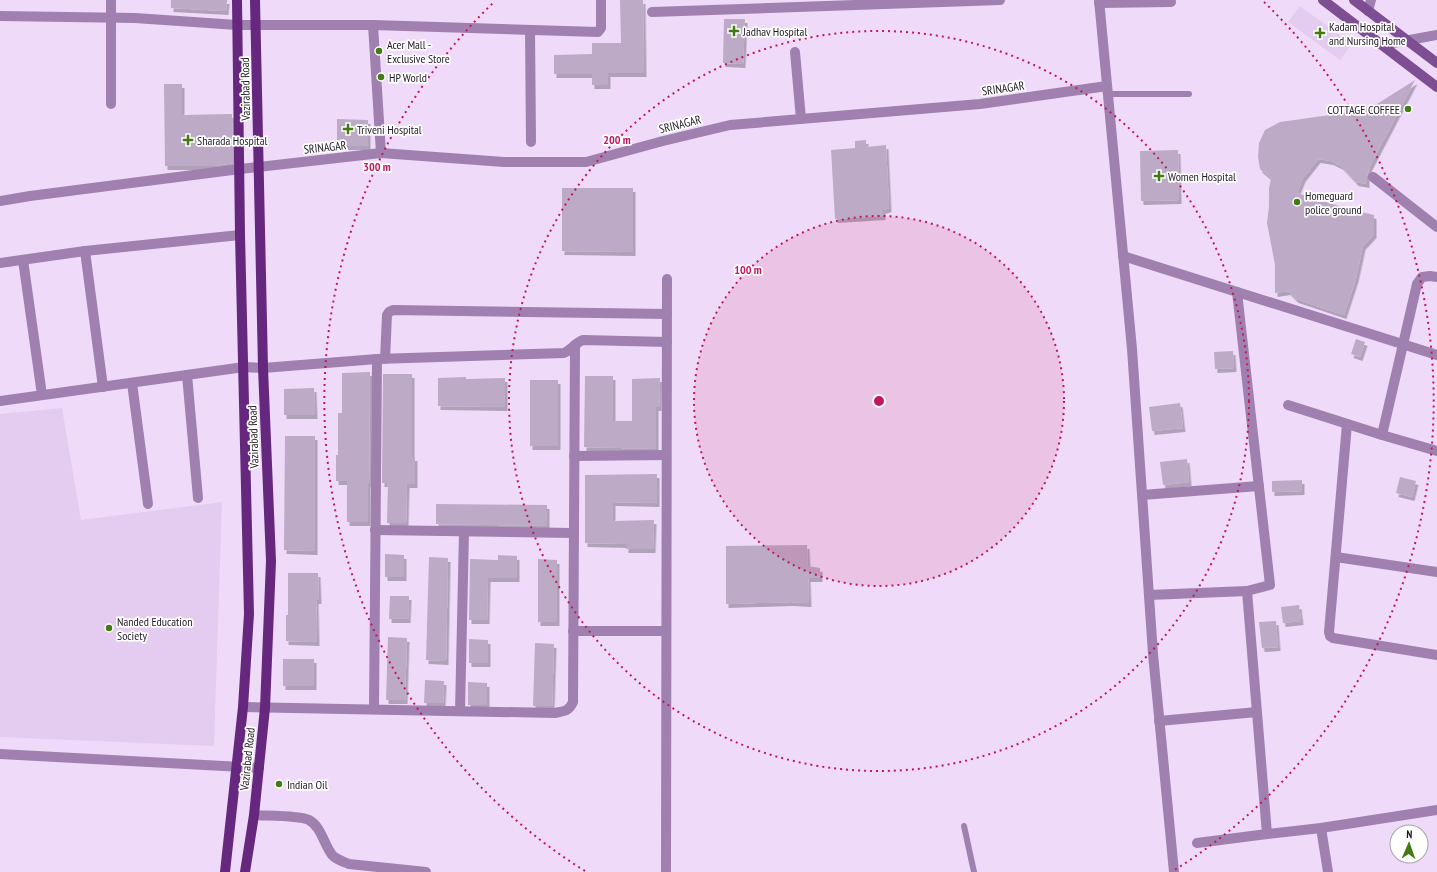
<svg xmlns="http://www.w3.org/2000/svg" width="1437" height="872" font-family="'PT Sans Narrow',sans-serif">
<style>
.built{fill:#e4ccf0}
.building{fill:#bdaac7;filter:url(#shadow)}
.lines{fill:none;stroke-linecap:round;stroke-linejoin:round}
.lane{stroke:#a080af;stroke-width:6}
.street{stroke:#a080af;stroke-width:10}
.secondary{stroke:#7e4e93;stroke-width:10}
.primary{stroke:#65287e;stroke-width:10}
.ring{fill:none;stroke:#c2185b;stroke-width:2;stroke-dasharray:2 4}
.poi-dot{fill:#437b12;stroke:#fff;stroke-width:1.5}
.labels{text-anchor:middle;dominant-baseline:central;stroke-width:3.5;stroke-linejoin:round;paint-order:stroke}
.poi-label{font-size:12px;fill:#221b25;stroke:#fff;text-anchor:start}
.street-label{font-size:12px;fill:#221b25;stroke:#fff}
.centre{fill:#c2185b;stroke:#fff;stroke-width:2}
.ring-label{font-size:12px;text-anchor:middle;font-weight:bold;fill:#c2185b;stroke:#fff;stroke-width:3.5;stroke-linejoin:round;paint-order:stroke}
</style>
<defs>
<filter id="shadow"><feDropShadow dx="2.5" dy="4" stdDeviation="0" flood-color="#0004"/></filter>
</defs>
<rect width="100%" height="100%" fill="#efdbf9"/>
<g class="built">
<path d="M 1300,6 L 1352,44 L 1340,60 L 1288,22 Z"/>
<path d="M 62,408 L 81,520 L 222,502 L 214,746 L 0,737 L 0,414 Z"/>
</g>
<g class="building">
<path d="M 171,0 L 227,0 L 226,11 L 171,8 Z"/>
<path d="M 620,0 L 643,0 L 644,73 L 608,73 L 608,85 L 592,85 L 592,74 L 554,74 L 554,55 L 592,54 L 592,43 L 621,43 Z"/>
<path d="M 724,19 L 745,19 L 743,64 L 723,63 Z"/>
<path d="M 1415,80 L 1370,166 L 1367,176 L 1367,184 L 1356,182 L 1341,166 L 1331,161 L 1318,159 L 1303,178 L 1297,193 L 1349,209 L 1374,215 L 1374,234 L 1363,246 L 1356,278 L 1344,315 L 1296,299 L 1288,291 L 1275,293 L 1275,265 L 1267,223 L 1269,206 L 1269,189 L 1271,178 L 1260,169 L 1258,157 L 1259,143 L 1265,130 L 1280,122 L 1344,113 L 1377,104 Z"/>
<path d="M 164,84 L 182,84 L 182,115 L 232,114 L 233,163 L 215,166 L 165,166 Z"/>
<path d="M 337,119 L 368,120 L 368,146 L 337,146 Z"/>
<path d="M 866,140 L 866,147 L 886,145 L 889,208 L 883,210 L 883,216 L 835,219 L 831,150 L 855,148 L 855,141 Z"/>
<path d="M 1178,150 L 1179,200 L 1141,201 L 1140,151 Z"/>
<path d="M 562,188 L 633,188 L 633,252 L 562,251 Z"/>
<path d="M 1356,339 L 1365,342 L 1360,357 L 1351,354 Z"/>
<path d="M 1233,351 L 1234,368 L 1215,369 L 1214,352 Z"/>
<path d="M 370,372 L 369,483 L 368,483 L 368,522 L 347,522 L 347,481 L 336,481 L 336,455 L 338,455 L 338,413 L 342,413 L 342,373 Z"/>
<path d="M 383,374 L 412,374 L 412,457 L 415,457 L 415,484 L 407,484 L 406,523 L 387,523 L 388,483 L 382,483 Z"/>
<path d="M 585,376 L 613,376 L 613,421 L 632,421 L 632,379 L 660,378 L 659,407 L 656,407 L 656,449 L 584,447 Z"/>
<path d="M 466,377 L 466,379 L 505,378 L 505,407 L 438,406 L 438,378 Z"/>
<rect x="530" y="380" width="28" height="66"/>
<path d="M 314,388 L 315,415 L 284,415 L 284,389 Z"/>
<path d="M 1180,403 L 1183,428 L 1152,431 L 1149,407 Z"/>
<path d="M 285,436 L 315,436 L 315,551 L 284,550 Z"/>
<path d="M 1187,459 L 1189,482 L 1163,485 L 1160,462 Z"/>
<path d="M 657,474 L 657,503 L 613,502 L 613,521 L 654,520 L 653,549 L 626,549 L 626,544 L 585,543 L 585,475 Z"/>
<path d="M 1400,477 L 1416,481 L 1412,497 L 1396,493 Z"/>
<path d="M 1302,480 L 1302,491 L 1272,492 L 1272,481 Z"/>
<path d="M 436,504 L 547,505 L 547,526 L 436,524 Z"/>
<path d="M 807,545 L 808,566 L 820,568 L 820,578 L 808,578 L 809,603 L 791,602 L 726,604 L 726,546 Z"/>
<path d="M 385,554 L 404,555 L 404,577 L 385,577 Z"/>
<path d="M 498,555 L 517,556 L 517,578 L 488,578 L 487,620 L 469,620 L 470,559 L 498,560 Z"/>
<path d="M 429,557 L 448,558 L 446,661 L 426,660 Z"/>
<path d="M 538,559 L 557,560 L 557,622 L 538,622 Z"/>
<path d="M 288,573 L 318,573 L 319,600 L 316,600 L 317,642 L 286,641 L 286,615 L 288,615 Z"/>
<path d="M 390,596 L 409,596 L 408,619 L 389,619 Z"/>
<path d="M 1299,605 L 1301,621 L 1283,623 L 1281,607 Z"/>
<path d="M 1276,621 L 1278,647 L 1262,648 L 1259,622 Z"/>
<path d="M 388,637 L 407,638 L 405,700 L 386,700 Z"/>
<path d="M 469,639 L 488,640 L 488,663 L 469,663 Z"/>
<path d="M 535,643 L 554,644 L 552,706 L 533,706 Z"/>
<rect x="283" y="659" width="31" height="27"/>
<path d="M 425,680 L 444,681 L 443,703 L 424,703 Z"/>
<path d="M 468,682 L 487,683 L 487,705 L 468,705 Z"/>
</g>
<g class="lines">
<g class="lane">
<path d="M 1108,94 L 1189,94"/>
<path d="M 964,826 L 974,872"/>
</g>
<g class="street">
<path d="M 1099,0 L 1132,349 L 1153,654 L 1174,872"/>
<path d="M 1099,3 L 1171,2 L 1170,0"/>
<path d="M 1368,11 L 1371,0"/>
<path d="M 652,12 L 1000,0"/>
<path d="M 0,16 L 135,18 L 237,25 L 373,25 L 598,32 L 601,28 L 601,0"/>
<path d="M 373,25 L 381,153"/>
<path d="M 530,30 L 531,142"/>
<path d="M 1382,45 L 1437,35"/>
<path d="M 795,52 L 801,119"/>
<path d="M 111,104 L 111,0"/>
<path d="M 1373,177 L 1437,227"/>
<path d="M 0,201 L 30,196 L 240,169 L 381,153 L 504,162 L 586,162 L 663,141 L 730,125 L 980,104 L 1107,86"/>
<path d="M 85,251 L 103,387"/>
<path d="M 1123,256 L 1437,355"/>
<path d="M 23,260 L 42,395"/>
<path d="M 0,263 L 85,251 L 240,235"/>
<path d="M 1437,277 L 1430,276 L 1422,277 L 1417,284 L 1382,435 L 1437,451"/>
<path d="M 1237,292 L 1270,585 L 1247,591"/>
<path d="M 385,359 L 387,315 L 389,312 L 393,310 L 667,314"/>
<path d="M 187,375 L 198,498"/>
<path d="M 132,383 L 148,504"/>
<path d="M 0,401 L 244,367 L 263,368 L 377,359 L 564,353 C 571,350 575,343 583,340 L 667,342"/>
<path d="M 1288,405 L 1382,435"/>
<path d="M 1347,424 L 1329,632 L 1330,636 L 1333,638 L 1437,655"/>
<path d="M 574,456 L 666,455"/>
<path d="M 1142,495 L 1259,486"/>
<path d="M 375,530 L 573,533"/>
<path d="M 1336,557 L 1437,572"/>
<path d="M 1149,595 L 1247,591 L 1267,834 L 1321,828 L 1437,810"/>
<path d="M 573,631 L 666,631"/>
<path d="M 243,707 L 555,713 C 565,711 569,711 573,702 L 575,345"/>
<path d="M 374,709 L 377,359"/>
<path d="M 460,711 L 464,532"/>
<path d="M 1159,721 L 1257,712"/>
<path d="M 0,754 L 259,768"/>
<path d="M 254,815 C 267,816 298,815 309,820 C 322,827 324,846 333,856 C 338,860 344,862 349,864 L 426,872"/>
<path d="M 1321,828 L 1328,872"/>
<path d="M 1197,843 L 1267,834"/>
<path d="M 666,872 L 667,279"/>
</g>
<g class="secondary">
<path d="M 1323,0 L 1437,87"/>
<path d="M 1354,0 L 1437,63"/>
</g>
<g class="primary">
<path d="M 225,872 L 243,707 L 249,614 L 240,235 L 237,0"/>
<path d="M 245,872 L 254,815 L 265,708 L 271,561 L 263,368 L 255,0"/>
</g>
</g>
<circle cx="879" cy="401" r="185" fill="#c2185b" fill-opacity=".12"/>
<g class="ring">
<circle cx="879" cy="401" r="185"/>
<circle cx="879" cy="401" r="370"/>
<path d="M585 871A554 554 0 0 1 494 2M1264 2A554 554 0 0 1 1173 871"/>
</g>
<g class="poi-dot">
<path d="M732 25h4v4h4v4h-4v4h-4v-4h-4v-4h4z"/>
<path d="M1318 27h4v4h4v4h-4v4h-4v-4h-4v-4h4z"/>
<circle cx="379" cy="51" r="4"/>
<circle cx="381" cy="77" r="4"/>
<circle cx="1408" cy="109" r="4"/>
<path d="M346 123h4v4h4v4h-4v4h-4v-4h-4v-4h4z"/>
<path d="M186 134h4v4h4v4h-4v4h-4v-4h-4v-4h4z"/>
<path d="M1157 170h4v4h4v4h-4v4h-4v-4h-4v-4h4z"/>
<circle cx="1297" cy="202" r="4"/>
<circle cx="109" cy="628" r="4"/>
<circle cx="279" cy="784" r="4"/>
</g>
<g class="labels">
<g class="poi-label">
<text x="1329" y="26">Kadam Hospital<tspan x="1329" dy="14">and Nursing Home</tspan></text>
<text x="743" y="31">Jadhav Hospital</text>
<text x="387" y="44">Acer Mall -<tspan x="387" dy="14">Exclusive Store</tspan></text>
<text x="389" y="77">HP World</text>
<text x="1400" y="109" text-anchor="end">COTTAGE COFFEE</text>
<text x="357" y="129">Triveni Hospital</text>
<text x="197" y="140">Sharada Hospital</text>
<text x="1168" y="176">Women Hospital</text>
<text x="1305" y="195">Homeguard<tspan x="1305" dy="14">police ground</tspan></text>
<text x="117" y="621">Nanded Education<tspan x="117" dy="14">Society</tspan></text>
<text x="287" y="784">Indian Oil</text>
</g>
<g class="street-label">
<text transform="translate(1003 88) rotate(-8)">SRINAGAR</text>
<text transform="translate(245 89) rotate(-91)">Vazirabad Road</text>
<text transform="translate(680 124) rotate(-14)">SRINAGAR</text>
<text transform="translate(325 147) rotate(-6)">SRINAGAR</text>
<text transform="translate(253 437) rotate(-92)">Vazirabad Road</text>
<text transform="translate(247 759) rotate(-84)">Vazirabad Road</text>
</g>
</g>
<circle cx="879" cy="401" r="6" class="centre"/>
<g class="ring-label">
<text x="617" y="144">200 m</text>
<text x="377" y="171">300 m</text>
<text x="748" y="274">100 m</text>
</g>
<g transform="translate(1409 844) rotate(2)"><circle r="19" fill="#ffffff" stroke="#a7a4a8"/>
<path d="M0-3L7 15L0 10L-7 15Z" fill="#437b12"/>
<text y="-6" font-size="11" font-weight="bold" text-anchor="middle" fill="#221b25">N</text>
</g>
</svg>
